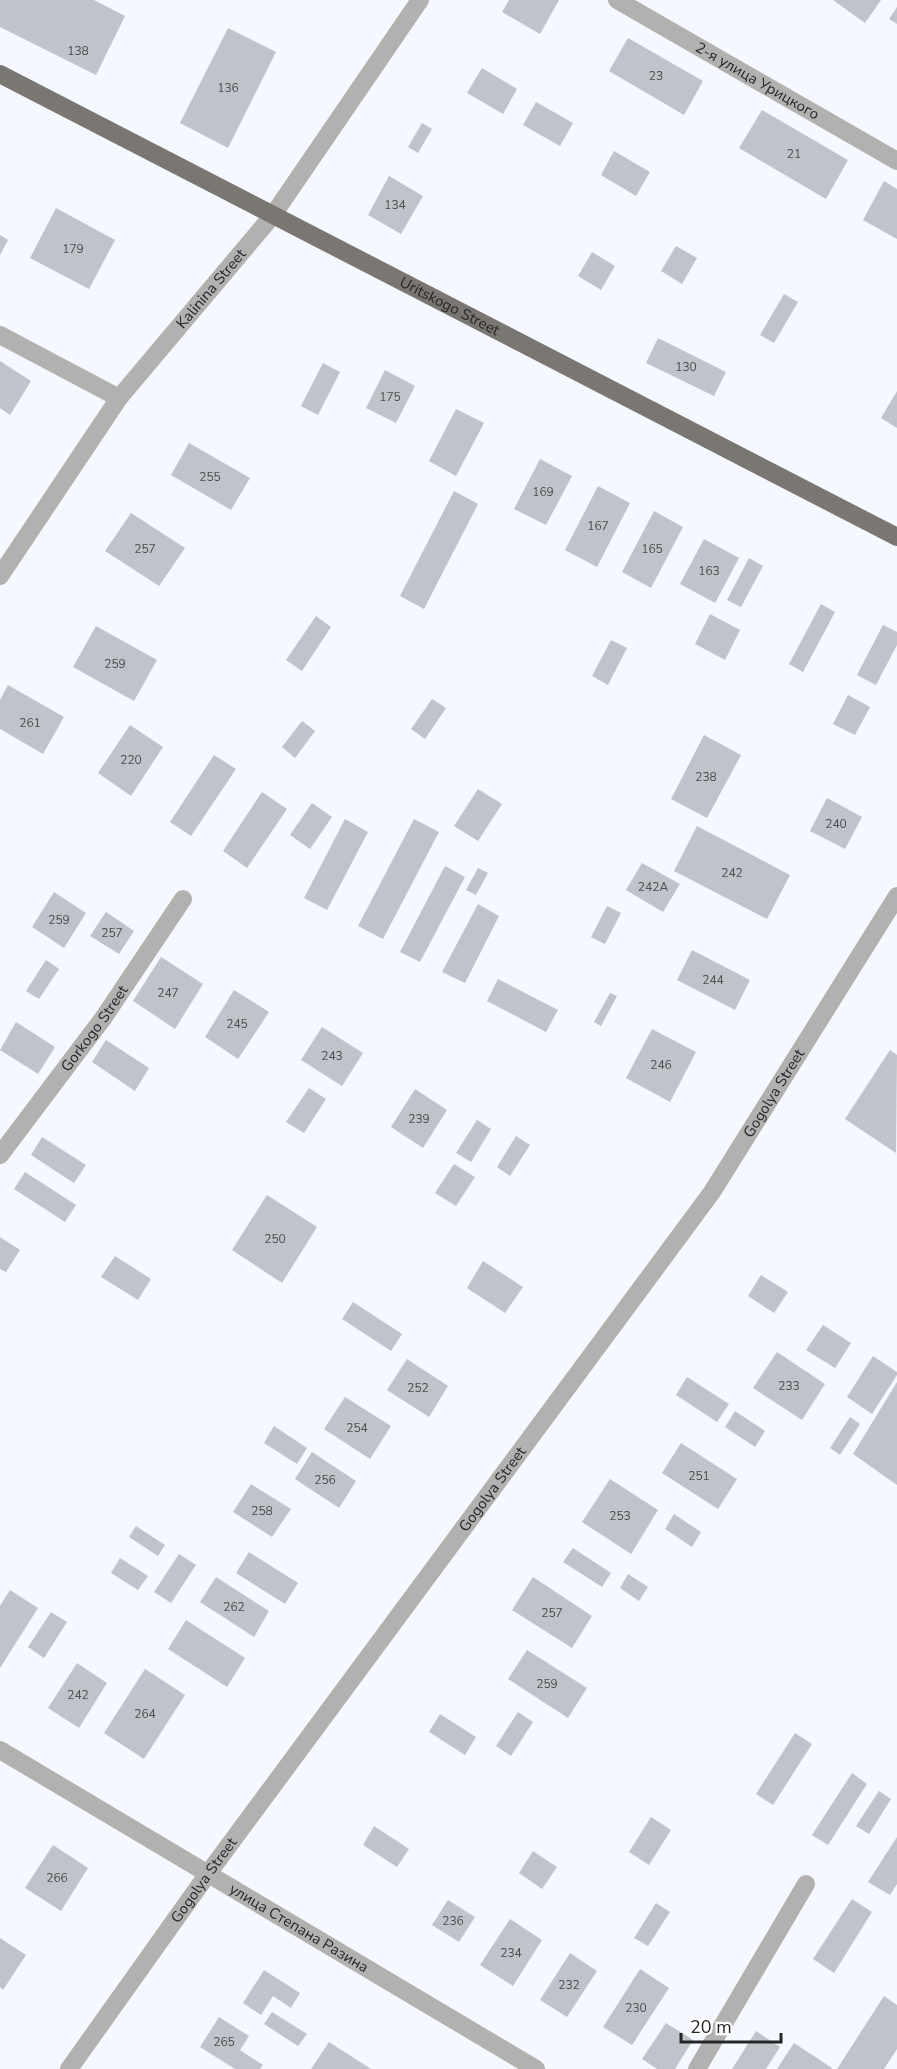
<svg xmlns="http://www.w3.org/2000/svg" width="897" height="2069" font-family="'Nunito Sans',sans-serif">
<style>
.building{fill:#c0c3c9}
.lines{fill:none;stroke-linecap:round;stroke-linejoin:round}
.street{stroke:#b3b1af;stroke-width:18}
.primary{stroke:#7a7672;stroke-width:18}
.labels{text-anchor:middle;dominant-baseline:central;stroke-width:4.5;stroke-linejoin:round;paint-order:stroke}
.number-label{font-size:12px;fill:#4c4d50}
.street-label{font-size:15px;fill:#252628;stroke:#fff}
</style>
<rect width="100%" height="100%" fill="#f5f8fe"/>
<g class="building">
<path d="M 0,0 L 94,0 L 125,16 L 96,75 L 0,27 Z"/>
<path d="M 509,0 L 559,0 L 540,34 L 502,12 Z"/>
<path d="M 833,0 L 881,0 L 865,23 Z"/>
<path d="M 897,7 L 897,24 L 889,19 Z"/>
<path d="M 228,28 L 276,52 L 228,148 L 180,123 Z"/>
<path d="M 628,38 L 703,81 L 684,115 L 609,71 Z"/>
<path d="M 482,68 L 517,89 L 503,114 L 467,93 Z"/>
<path d="M 536,102 L 573,123 L 560,146 L 523,125 Z"/>
<path d="M 762,110 L 848,160 L 826,199 L 739,148 Z"/>
<path d="M 422,123 L 432,129 L 418,153 L 408,147 Z"/>
<path d="M 614,151 L 650,172 L 636,196 L 601,175 Z"/>
<path d="M 389,176 L 423,196 L 401,234 L 368,215 Z"/>
<path d="M 884,181 L 897,189 L 897,239 L 863,220 Z"/>
<path d="M 56,208 L 115,240 L 89,289 L 30,258 Z"/>
<path d="M 0,235 L 8,240 L 0,255 Z"/>
<path d="M 676,246 L 697,258 L 682,284 L 661,271 Z"/>
<path d="M 592,252 L 615,266 L 601,290 L 578,276 Z"/>
<path d="M 784,294 L 798,302 L 774,343 L 760,335 Z"/>
<path d="M 658,338 L 726,372 L 714,396 L 646,363 Z"/>
<path d="M 0,361 L 31,381 L 10,415 L 0,408 Z"/>
<path d="M 323,363 L 340,372 L 318,415 L 301,406 Z"/>
<path d="M 385,370 L 415,386 L 396,423 L 366,408 Z"/>
<path d="M 897,391 L 897,428 L 881,418 Z"/>
<path d="M 456,409 L 484,423 L 456,476 L 429,461 Z"/>
<path d="M 189,443 L 250,478 L 231,510 L 171,475 Z"/>
<path d="M 540,459 L 572,476 L 546,525 L 514,509 Z"/>
<path d="M 598,486 L 630,503 L 597,567 L 565,550 Z"/>
<path d="M 454,491 L 478,504 L 424,609 L 400,596 Z"/>
<path d="M 654,511 L 683,527 L 651,588 L 622,572 Z"/>
<path d="M 131,513 L 185,548 L 159,586 L 105,551 Z"/>
<path d="M 704,539 L 739,558 L 715,603 L 680,584 Z"/>
<path d="M 749,558 L 763,566 L 741,607 L 727,600 Z"/>
<path d="M 821,604 L 835,612 L 803,672 L 789,664 Z"/>
<path d="M 710,614 L 740,630 L 725,660 L 695,644 Z"/>
<path d="M 316,616 L 331,627 L 302,671 L 286,660 Z"/>
<path d="M 883,625 L 897,632 L 897,645 L 876,685 L 857,675 Z"/>
<path d="M 96,626 L 157,660 L 134,701 L 73,667 Z"/>
<path d="M 611,640 L 627,648 L 608,685 L 592,676 Z"/>
<path d="M 8,685 L 64,717 L 43,754 L 0,729 L 0,700 Z"/>
<path d="M 848,695 L 870,707 L 855,735 L 833,724 Z"/>
<path d="M 432,699 L 446,708 L 425,739 L 411,729 Z"/>
<path d="M 302,721 L 315,731 L 295,758 L 282,747 Z"/>
<path d="M 130,725 L 163,747 L 131,796 L 98,773 Z"/>
<path d="M 704,735 L 741,755 L 707,818 L 671,799 Z"/>
<path d="M 214,755 L 236,769 L 191,836 L 170,822 Z"/>
<path d="M 478,789 L 502,804 L 478,841 L 454,826 Z"/>
<path d="M 262,792 L 287,809 L 247,868 L 223,851 Z"/>
<path d="M 827,798 L 862,817 L 845,849 L 810,831 Z"/>
<path d="M 312,803 L 332,817 L 310,849 L 290,835 Z"/>
<path d="M 345,819 L 368,832 L 327,910 L 304,898 Z"/>
<path d="M 414,819 L 439,832 L 383,939 L 358,926 Z"/>
<path d="M 697,826 L 790,875 L 767,919 L 674,871 Z"/>
<path d="M 642,863 L 680,884 L 663,912 L 626,890 Z"/>
<path d="M 445,866 L 465,877 L 420,962 L 400,952 Z"/>
<path d="M 478,868 L 488,873 L 476,895 L 466,890 Z"/>
<path d="M 54,892 L 86,913 L 64,948 L 32,927 Z"/>
<path d="M 478,904 L 499,916 L 465,983 L 442,972 Z"/>
<path d="M 607,906 L 621,913 L 605,944 L 591,937 Z"/>
<path d="M 106,912 L 134,931 L 119,954 L 90,936 Z"/>
<path d="M 692,950 L 750,980 L 735,1010 L 677,980 Z"/>
<path d="M 161,957 L 203,984 L 175,1029 L 133,1001 Z"/>
<path d="M 46,960 L 59,969 L 39,999 L 26,991 Z"/>
<path d="M 498,979 L 558,1010 L 546,1032 L 487,1001 Z"/>
<path d="M 234,990 L 269,1012 L 238,1059 L 205,1037 Z"/>
<path d="M 610,993 L 617,996 L 601,1026 L 594,1022 Z"/>
<path d="M 16,1022 L 55,1047 L 38,1074 L 0,1050 Z"/>
<path d="M 322,1027 L 363,1053 L 342,1086 L 301,1060 Z"/>
<path d="M 652,1029 L 696,1052 L 670,1102 L 626,1078 Z"/>
<path d="M 106,1040 L 149,1068 L 135,1091 L 92,1062 Z"/>
<path d="M 890,1050 L 897,1055 L 896,1153 L 845,1119 Z"/>
<path d="M 309,1088 L 326,1099 L 304,1133 L 286,1122 Z"/>
<path d="M 415,1089 L 447,1110 L 423,1148 L 391,1127 Z"/>
<path d="M 477,1120 L 491,1129 L 471,1162 L 456,1153 Z"/>
<path d="M 516,1136 L 530,1145 L 510,1176 L 497,1167 Z"/>
<path d="M 42,1137 L 86,1165 L 74,1183 L 31,1155 Z"/>
<path d="M 454,1164 L 475,1177 L 456,1206 L 435,1193 Z"/>
<path d="M 25,1172 L 76,1205 L 65,1222 L 14,1189 Z"/>
<path d="M 267,1195 L 317,1227 L 282,1283 L 232,1250 Z"/>
<path d="M 0,1237 L 20,1250 L 6,1272 L 0,1269 Z"/>
<path d="M 115,1256 L 151,1279 L 138,1300 L 101,1277 Z"/>
<path d="M 483,1261 L 523,1287 L 505,1313 L 467,1288 Z"/>
<path d="M 761,1275 L 788,1292 L 774,1313 L 748,1296 Z"/>
<path d="M 353,1302 L 402,1334 L 391,1351 L 342,1319 Z"/>
<path d="M 823,1325 L 851,1343 L 835,1368 L 806,1350 Z"/>
<path d="M 777,1352 L 825,1384 L 802,1420 L 753,1388 Z"/>
<path d="M 873,1356 L 897,1372 L 897,1375 L 872,1414 L 847,1397 Z"/>
<path d="M 407,1359 L 448,1386 L 429,1417 L 387,1390 Z"/>
<path d="M 687,1377 L 729,1404 L 717,1422 L 676,1395 Z"/>
<path d="M 897,1382 L 897,1485 L 853,1454 Z"/>
<path d="M 345,1397 L 391,1426 L 370,1459 L 324,1429 Z"/>
<path d="M 735,1411 L 765,1431 L 755,1447 L 725,1427 Z"/>
<path d="M 850,1417 L 860,1424 L 840,1455 L 830,1448 Z"/>
<path d="M 274,1426 L 307,1448 L 297,1464 L 264,1443 Z"/>
<path d="M 681,1443 L 737,1479 L 718,1509 L 662,1473 Z"/>
<path d="M 312,1452 L 356,1481 L 339,1508 L 295,1479 Z"/>
<path d="M 610,1479 L 658,1510 L 631,1554 L 582,1522 Z"/>
<path d="M 251,1484 L 291,1509 L 272,1537 L 233,1512 Z"/>
<path d="M 674,1514 L 701,1532 L 692,1547 L 665,1529 Z"/>
<path d="M 136,1526 L 165,1545 L 158,1556 L 129,1537 Z"/>
<path d="M 573,1548 L 611,1573 L 602,1587 L 563,1562 Z"/>
<path d="M 249,1552 L 298,1583 L 285,1604 L 236,1573 Z"/>
<path d="M 179,1554 L 196,1565 L 171,1603 L 154,1592 Z"/>
<path d="M 120,1558 L 148,1576 L 138,1590 L 111,1573 Z"/>
<path d="M 628,1574 L 648,1587 L 639,1601 L 620,1588 Z"/>
<path d="M 216,1577 L 269,1611 L 254,1637 L 200,1602 Z"/>
<path d="M 533,1577 L 592,1616 L 572,1648 L 512,1610 Z"/>
<path d="M 10,1590 L 38,1608 L 0,1668 L 0,1606 Z"/>
<path d="M 51,1612 L 67,1622 L 44,1658 L 28,1647 Z"/>
<path d="M 186,1620 L 245,1658 L 227,1687 L 168,1649 Z"/>
<path d="M 527,1650 L 587,1688 L 568,1718 L 508,1679 Z"/>
<path d="M 77,1663 L 107,1683 L 79,1728 L 48,1708 Z"/>
<path d="M 145,1669 L 185,1695 L 144,1759 L 104,1733 Z"/>
<path d="M 518,1712 L 533,1722 L 511,1756 L 496,1746 Z"/>
<path d="M 440,1714 L 476,1737 L 465,1755 L 429,1732 Z"/>
<path d="M 795,1733 L 812,1744 L 773,1805 L 756,1794 Z"/>
<path d="M 852,1773 L 867,1784 L 828,1845 L 812,1835 Z"/>
<path d="M 879,1791 L 891,1799 L 869,1834 L 856,1826 Z"/>
<path d="M 651,1817 L 671,1830 L 649,1865 L 629,1852 Z"/>
<path d="M 374,1826 L 409,1849 L 397,1867 L 363,1845 Z"/>
<path d="M 897,1837 L 897,1884 L 890,1895 L 868,1882 Z"/>
<path d="M 53,1845 L 88,1868 L 61,1911 L 25,1888 Z"/>
<path d="M 533,1851 L 557,1867 L 542,1889 L 519,1873 Z"/>
<path d="M 852,1899 L 872,1912 L 834,1973 L 813,1959 Z"/>
<path d="M 448,1900 L 475,1917 L 459,1942 L 432,1925 Z"/>
<path d="M 656,1903 L 670,1912 L 648,1946 L 634,1938 Z"/>
<path d="M 510,1919 L 542,1940 L 513,1986 L 480,1965 Z"/>
<path d="M 0,1938 L 26,1955 L 3,1990 L 0,1987 Z"/>
<path d="M 570,1953 L 597,1971 L 567,2017 L 540,2000 Z"/>
<path d="M 640,1969 L 669,1988 L 632,2045 L 603,2027 Z"/>
<path d="M 264,1970 L 300,1993 L 291,2008 L 273,1996 L 261,2015 L 243,2003 Z"/>
<path d="M 884,1996 L 897,2005 L 897,2049 L 884,2069 L 837,2069 Z"/>
<path d="M 272,2012 L 307,2034 L 298,2046 L 264,2024 Z"/>
<path d="M 219,2017 L 249,2036 L 240,2050 L 263,2065 L 260,2069 L 235,2069 L 200,2047 Z"/>
<path d="M 666,2023 L 693,2040 L 675,2069 L 657,2069 L 642,2059 Z"/>
<path d="M 756,2031 L 780,2047 L 766,2069 L 732,2069 Z"/>
<path d="M 329,2042 L 371,2069 L 311,2069 Z"/>
<path d="M 794,2043 L 832,2068 L 831,2069 L 777,2069 Z"/>
</g>
<g class="lines">
<g class="street">
<path id="s1" d="M 617,0 L 897,161"/>
<path d="M 0,335 L 119,398"/>
<path id="s2" d="M 0,576 L 119,398 L 273,215 L 420,0"/>
<path id="s3" d="M 0,1155 L 104,1017 L 183,899"/>
<path id="s4" d="M 0,1750 L 536,2069"/>
<path id="s5" d="M 69,2069 L 207,1875 L 712,1192 L 897,896"/>
<path d="M 697,2069 L 806,1884"/>
</g>
<path class="primary" id="s6" d="M 0,74 L 897,537"/>
</g>
<g class="labels">
<g class="number-label">
<text x="78" y="51">138</text>
<text x="656" y="76">23</text>
<text x="228" y="88">136</text>
<text x="794" y="154">21</text>
<text x="395" y="205">134</text>
<text x="73" y="249">179</text>
<text x="686" y="367">130</text>
<text x="390" y="397">175</text>
<text x="210" y="477">255</text>
<text x="543" y="492">169</text>
<text x="598" y="526">167</text>
<text x="145" y="549">257</text>
<text x="652" y="549">165</text>
<text x="709" y="571">163</text>
<text x="115" y="664">259</text>
<text x="30" y="723">261</text>
<text x="131" y="760">220</text>
<text x="706" y="777">238</text>
<text x="836" y="824">240</text>
<text x="732" y="873">242</text>
<text x="653" y="887">242А</text>
<text x="59" y="920">259</text>
<text x="112" y="933">257</text>
<text x="713" y="980">244</text>
<text x="168" y="993">247</text>
<text x="237" y="1024">245</text>
<text x="332" y="1056">243</text>
<text x="661" y="1065">246</text>
<text x="419" y="1119">239</text>
<text x="275" y="1239">250</text>
<text x="789" y="1386">233</text>
<text x="418" y="1388">252</text>
<text x="357" y="1428">254</text>
<text x="699" y="1476">251</text>
<text x="325" y="1480">256</text>
<text x="262" y="1511">258</text>
<text x="620" y="1516">253</text>
<text x="234" y="1607">262</text>
<text x="552" y="1613">257</text>
<text x="547" y="1684">259</text>
<text x="78" y="1695">242</text>
<text x="145" y="1714">264</text>
<text x="57" y="1878">266</text>
<text x="453" y="1921">236</text>
<text x="511" y="1953">234</text>
<text x="569" y="1985">232</text>
<text x="636" y="2008">230</text>
<text x="224" y="2042">265</text>
</g>
<g class="street-label">
<text stroke="none"><textPath href="#s1" startOffset="162">2-я улица Урицкого</textPath></text>
<text stroke="none"><textPath href="#s2" startOffset="357">Kalinina Street</textPath></text>
<text stroke="none"><textPath href="#s6" startOffset="506">Uritskogo Street</textPath></text>
<text stroke="none"><textPath href="#s3" startOffset="158">Gorkogo Street</textPath></text>
<text stroke="none"><textPath href="#s5" startOffset="1204">Gogolya Street</textPath></text>
<text stroke="none"><textPath href="#s5" startOffset="718">Gogolya Street</textPath></text>
<text stroke="none"><textPath href="#s5" startOffset="232">Gogolya Street</textPath></text>
<text stroke="none"><textPath href="#s4" startOffset="348">улица Степана Разина</textPath></text>
</g>
</g>
<path d="M681 2033v9h100v-9" fill="none" stroke="#252628" stroke-width="3"/>
<text x="690" y="2033" font-size="18" fill="#252628" stroke="#ffffff" stroke-width="4.5" paint-order="stroke">20 m</text>
</svg>
